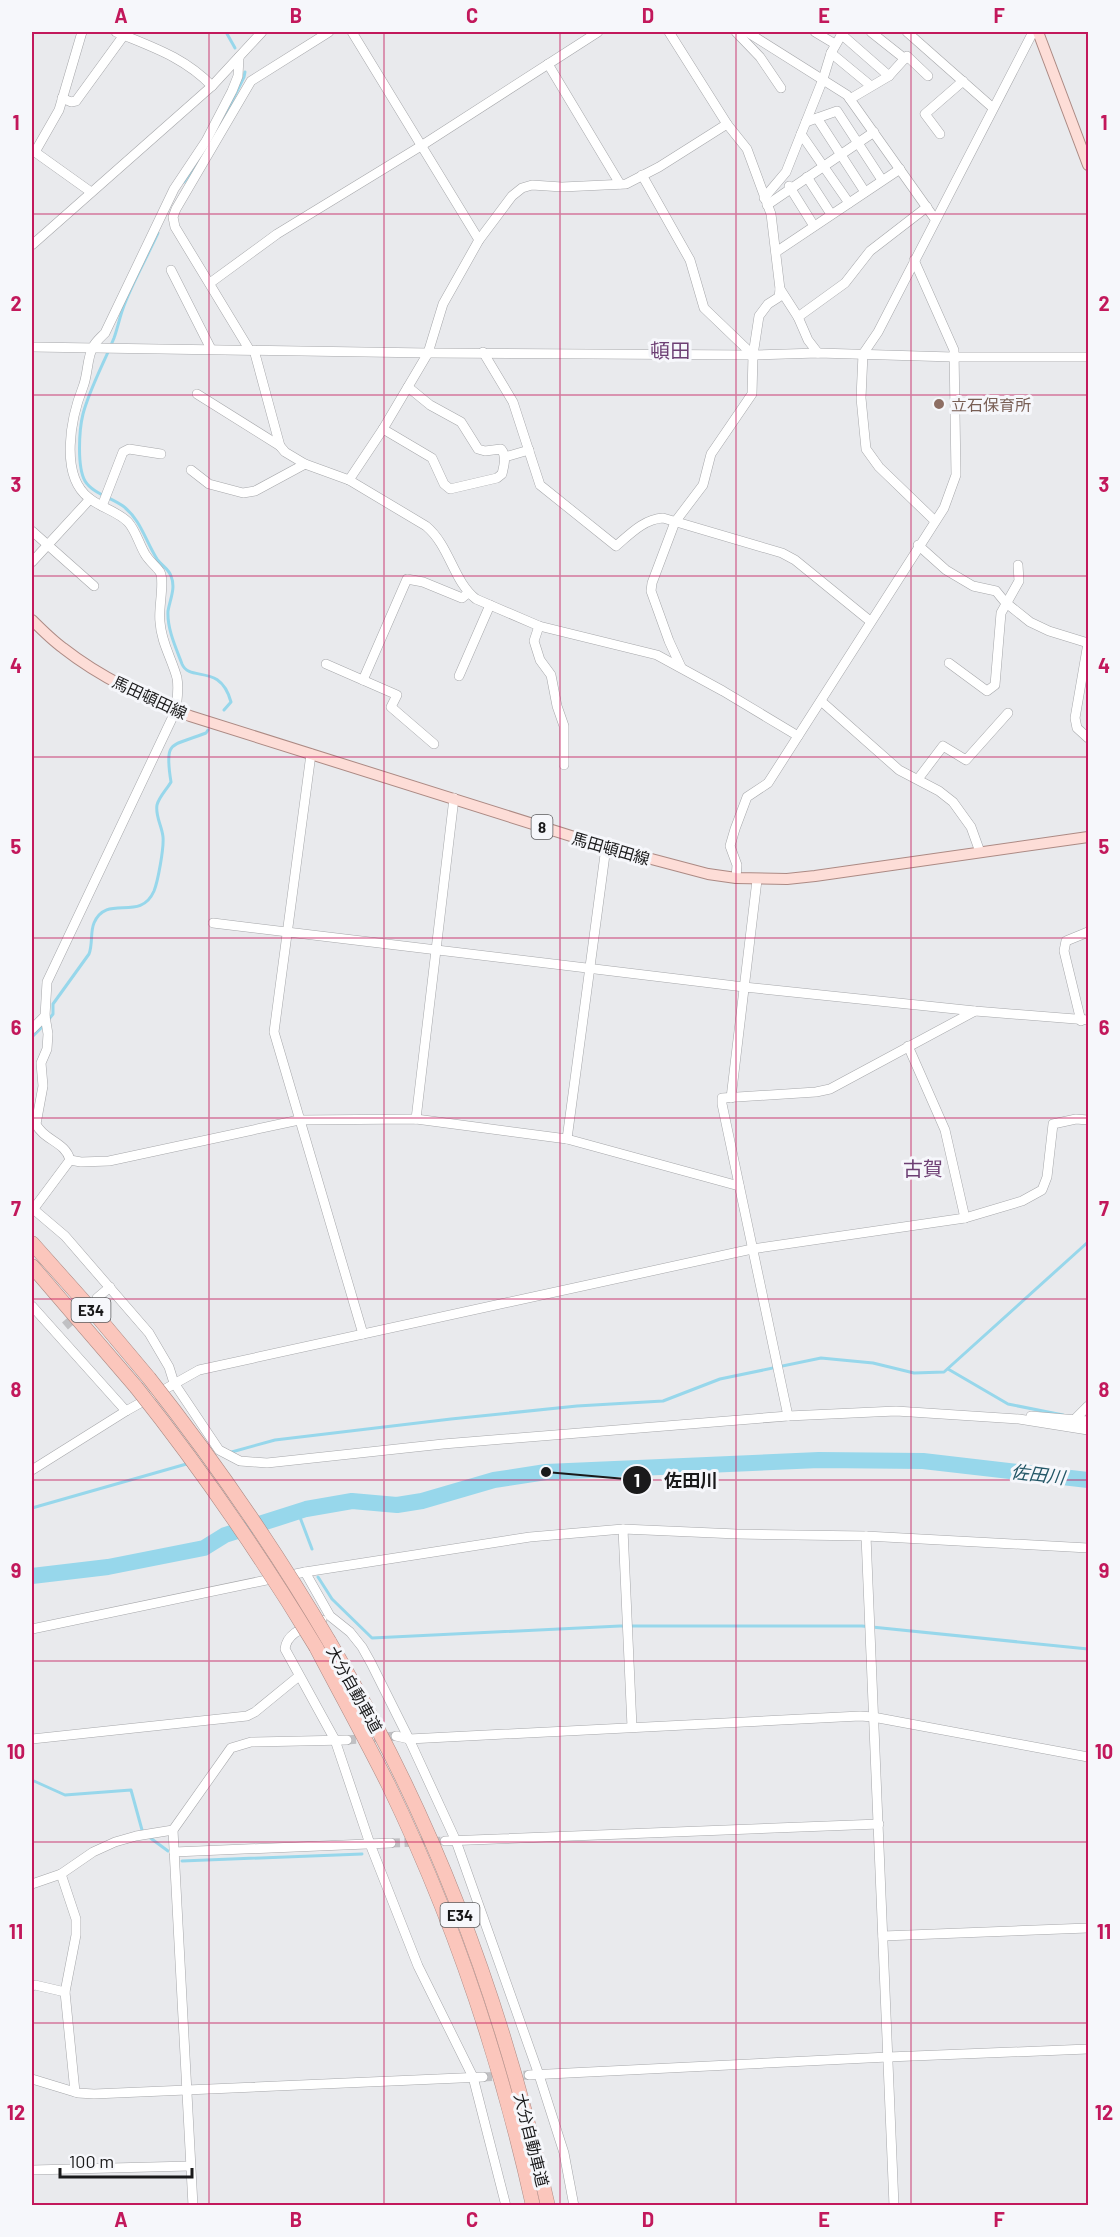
<svg xmlns="http://www.w3.org/2000/svg" width="1120" height="2237" font-family="Barlow,'Noto Sans JP',sans-serif">
<style>
.lines{fill:none;stroke-linecap:round;stroke-linejoin:round}
.stream{stroke:#97d7eb;stroke-width:3}
.river{stroke:#97d7eb;stroke-width:16}
.minor-tunnel{stroke:#c0c0c3;stroke-width:9;stroke-dasharray:9 4.5;stroke-linecap:butt}
.minor-casing{stroke:#a6a7aa;stroke-width:10}
.major-casing{stroke:#ac8a84;stroke-width:12}
.highway-casing{stroke:#ac8a84;stroke-width:15}
.minor{stroke:#fff;stroke-width:9}
.major{stroke:#fdddd7;stroke-width:10}
.highway{stroke:#fbc6bc;stroke-width:14}
.highway-bridge-casing{stroke:#ac8a84;stroke-width:15;stroke-linecap:butt}
.highway-bridge{stroke:#fbc6bc;stroke-width:14}
.grid{fill:none;stroke:#c2185b;stroke-width:1.5;stroke-opacity:0.55}
.education-dot{fill:#8d6e63;stroke:#f6f7fb;stroke-width:2}
.labels{text-anchor:middle;dominant-baseline:central;stroke-width:6;stroke-linejoin:round;paint-order:stroke}
.shield{fill:#f6f7fb;stroke:#5c5c5e;stroke-width:1.5}
.shield-label{font-size:15px;font-weight:bold;fill:#1a1a1b}
.education-label{font-size:16px;fill:#785e54;stroke:#f6f7fb;text-anchor:start}
.street-label{font-size:16px;fill:#1a1a1b;stroke:#f6f7fb}
.water-label{font-size:18px;font-style:italic;fill:#235767;stroke:#f6f7fb}
.quarter-label{font-size:20px;fill:#6d3f74;stroke:#f6f7fb}
.leader{fill:none;stroke:#1a1a1b;stroke-width:2}
.callout-dot{fill:#1a1a1b;stroke:#f6f7fb;stroke-width:2}
.mark-label{font-size:18px;text-anchor:middle;font-weight:bold;fill:#fff}
.callout-label{font-size:18px;text-anchor:middle;font-weight:bold;fill:#1a1a1b;stroke:#f6f7fb;stroke-width:6;stroke-linejoin:round;paint-order:stroke}
.neatline{fill:none;stroke:#c2185b;stroke-width:2}
.grid-label{font-size:20px;text-anchor:middle;font-weight:bold;fill:#c2185b}
</style>
<rect width="100%" height="100%" fill="#e9eaed"/>
<g class="lines">
<g class="stream">
<path d="M 226,32 L 235,48"/>
<path d="M 218,129 L 244,77 L 245,72"/>
<path d="M 184,182 L 204,153"/>
<path d="M 158,233 C 147,257 134,280 125,303 C 120,315 118,327 114,338 C 104,363 90,388 83,414 C 79,430 77,467 85,481 C 92,493 112,498 123,506 C 141,520 145,540 157,559 C 161,565 169,569 171,576 C 176,588 170,599 168,611 C 167,629 176,648 182,664 C 190,683 220,662 231,702 L 224,710"/>
<path d="M 49,1019 L 53,1014 L 53,1004 L 89,954 C 93,944 90,932 94,923 C 107,893 140,923 154,891 C 158,881 164,848 163,837 C 162,826 155,816 157,805 C 159,797 167,789 171,782 C 164,739 171,747 206,733 L 208,730"/>
<path d="M 32,1037 L 45,1024"/>
<path d="M 948,1369 L 1008,1404 L 1063,1415"/>
<path d="M 228,1453 L 275,1440 L 451,1419 L 577,1406 L 663,1401 L 720,1379 L 821,1358 L 873,1363 L 914,1373 L 944,1372 L 1088,1242"/>
<path d="M 32,1508 L 190,1463"/>
<path d="M 298,1512 L 312,1549"/>
<path d="M 318,1577 L 332,1599 L 372,1638 L 620,1626 L 862,1626 L 1088,1649"/>
<path d="M 34,1781 L 65,1795 L 131,1790 L 142,1830"/>
<path d="M 149,1837 L 168,1851"/>
<path d="M 182,1861 L 362,1854"/>
</g>
<path class="river" d="M 32,1576 L 108,1567 L 204,1548 L 225,1535 L 306,1509 L 352,1501 L 397,1505 L 422,1501 L 494,1480 L 546,1472 L 819,1460 L 923,1461 L 1088,1480"/>
<g class="minor-tunnel">
<path d="M 65,1326 L 90,1304"/>
<path d="M 347,1740 L 396,1736"/>
<path d="M 391,1843 L 445,1841"/>
<path d="M 483,2077 L 529,2075"/>
</g>
<defs>
<g id="minor">
<path d="M 82,32 L 59,110 L 35,152 L 91,192"/>
<path d="M 116,32 C 152,47 184,57 212,86 L 262,32"/>
<path d="M 352,32 L 479,240"/>
<path d="M 669,32 L 727,124 L 747,149 L 771,214 L 780,289 L 798,317 L 808,340 L 818,353"/>
<path d="M 736,32 L 760,57 L 781,88"/>
<path d="M 747,32 L 847,95 L 935,219"/>
<path d="M 815,32 L 835,44"/>
<path d="M 871,32 L 905,59"/>
<path d="M 907,32 L 993,108"/>
<path d="M 841,34 L 889,76"/>
<path d="M 831,53 L 871,86"/>
<path d="M 548,64 L 620,184"/>
<path d="M 62,98 L 71,102 L 76,101 L 124,35"/>
<path d="M 850,99 L 889,76 L 907,56 L 928,76"/>
<path d="M 817,118 L 865,192"/>
<path d="M 806,122 L 837,111 L 882,180"/>
<path d="M 801,134 L 849,203"/>
<path d="M 940,134 L 925,114 L 963,81"/>
<path d="M 642,175 L 690,260 L 704,308 L 753,355"/>
<path d="M 807,177 L 831,214"/>
<path d="M 789,186 L 814,226"/>
<path d="M 764,198 L 786,172 L 823,79 L 831,53 L 843,32"/>
<path d="M 767,205 L 874,132"/>
<path d="M 32,245 L 212,86"/>
<path d="M 776,252 L 900,169"/>
<path d="M 171,270 L 211,349"/>
<path d="M 210,283 L 277,234 L 421,146 L 598,32"/>
<path d="M 798,317 L 845,283 L 870,251 L 927,207"/>
<path d="M 32,347 L 428,353 L 753,355 L 818,353 L 953,357 L 1088,357"/>
<path d="M 249,349 L 175,227 L 173,217 L 176,209 L 251,81 L 329,32"/>
<path d="M 254,350 L 280,446 L 285,452 L 305,464 L 349,480 L 426,526 C 450,546 453,581 476,599 L 539,626 L 657,655 L 723,691 L 798,736"/>
<path d="M 483,352 L 513,402 L 540,485 L 616,546 C 630,534 644,519 663,518 L 782,553 L 795,560 L 870,621"/>
<path d="M 197,394 L 280,446"/>
<path d="M 383,429 L 432,458 L 444,484 L 450,489 L 497,478 L 502,474 C 504,465 507,456 501,449 L 485,451 L 478,449 L 461,422 L 430,405 L 408,387"/>
<path d="M 505,457 L 529,450"/>
<path d="M 191,470 L 209,484 L 243,493 L 255,491 L 305,464"/>
<path d="M 349,480 L 383,429 L 428,353 L 443,304 L 479,240 L 512,196 L 522,188 L 532,185 L 562,187 L 626,184 L 659,167 L 727,124"/>
<path d="M 102,506 L 123,452 L 129,449 L 161,454"/>
<path d="M 935,521 L 879,467 L 866,449 L 861,398 L 863,354 L 878,332 L 1033,32"/>
<path d="M 32,531 L 94,586"/>
<path d="M 918,545 L 946,570 L 973,586 L 996,591 L 1005,602 L 1030,622 L 1049,631 L 1088,643"/>
<path d="M 32,562 L 90,499"/>
<path d="M 539,626 L 534,641 L 540,660 L 551,675 L 557,706 L 564,726 L 564,765"/>
<path d="M 1088,643 L 1075,718 L 1077,728 L 1088,738"/>
<path d="M 949,663 L 987,691 L 995,685 L 1001,613 L 1019,581 L 1018,565"/>
<path d="M 326,664 L 397,695 L 391,707 L 434,744"/>
<path d="M 681,667 L 669,641 L 651,591 L 652,583 L 675,522 L 703,485 L 711,454 L 752,394 L 753,355 L 759,316 L 768,304 L 779,297 L 780,289"/>
<path d="M 459,676 L 490,605"/>
<path d="M 363,680 L 407,579 L 423,582 L 462,598 L 468,593"/>
<path d="M 821,701 L 899,770 L 939,791 L 953,802 L 971,827 L 980,852"/>
<path d="M 311,754 L 274,1032 L 363,1334"/>
<path d="M 918,779 L 943,746 L 966,760 L 1008,713"/>
<path d="M 736,878 L 737,865 L 730,846 L 735,829 L 747,797 L 768,783 L 944,508 L 956,475 L 954,350 L 914,260"/>
<path d="M 213,923 L 744,987 L 975,1011 L 1088,1020"/>
<path d="M 1081,1021 L 1064,951 L 1066,941 L 1088,932"/>
<path d="M 32,1029 L 45,1016"/>
<path d="M 908,1046 L 945,1130 L 965,1218"/>
<path d="M 731,1098 L 757,880"/>
<path d="M 416,1119 L 454,798"/>
<path d="M 567,1139 L 606,847"/>
<path d="M 70,1160 C 66,1142 43,1140 36,1124 L 43,1086 L 41,1063 L 47,1049 L 48,1034 L 45,1016 L 47,982 L 176,710 C 177,700 179,689 177,678 C 172,659 161,642 160,622 C 158,609 165,582 160,572 C 156,566 149,561 145,554 C 139,544 136,531 128,522 C 117,511 101,508 89,498 C 59,475 71,417 83,387 C 88,375 87,357 93,347 C 95,342 101,337 105,333 L 174,189 L 206,141 L 232,91 L 238,76 L 239,57"/>
<path d="M 70,1160 L 81,1162 L 109,1161 L 299,1120 L 416,1119 L 567,1139 L 739,1186"/>
<path d="M 32,1208 L 65,1236 L 149,1333 L 169,1367 L 174,1383 L 219,1450 L 240,1461 L 267,1463 L 443,1444 L 788,1416 L 896,1411 L 1019,1419 L 1088,1430"/>
<path d="M 32,1211 L 70,1160"/>
<path d="M 97,1298 L 110,1287"/>
<path d="M 32,1306 L 126,1411"/>
<path d="M 788,1416 L 722,1104 L 722,1098 L 816,1092 L 830,1089 L 975,1011"/>
<path d="M 1031,1416 L 1088,1421"/>
<path d="M 1074,1420 L 1088,1406"/>
<path d="M 32,1470 L 126,1411 L 199,1370 L 752,1249 L 965,1218 L 1022,1201 L 1042,1190 L 1047,1177 L 1053,1124 L 1076,1119 L 1088,1120"/>
<path d="M 623,1529 L 632,1727"/>
<path d="M 866,1536 L 894,2206"/>
<path d="M 305,1572 L 330,1616 L 350,1632 L 362,1647 L 371,1663 L 409,1739 L 456,1841 L 539,2075 L 564,2153 L 574,2206"/>
<path d="M 322,1620 C 308,1627 287,1631 285,1649 L 335,1740 L 370,1844 L 418,1966 L 473,2077 L 506,2206"/>
<path d="M 32,1629 L 305,1572 L 530,1537 L 623,1529 L 737,1534 L 866,1536 L 1088,1548"/>
<path d="M 396,1736 L 409,1739 L 860,1716 L 873,1717 L 1088,1757"/>
<path d="M 32,1739 L 247,1716 L 255,1712 L 299,1676"/>
<path d="M 445,1841 L 879,1824"/>
<path d="M 174,1852 L 391,1843"/>
<path d="M 61,1874 L 76,1919 L 76,1935 L 65,1992 L 75,2092"/>
<path d="M 32,1884 L 61,1874 L 93,1852 L 115,1842 L 136,1836 L 173,1830"/>
<path d="M 883,1936 L 1088,1928"/>
<path d="M 32,1986 L 35,1985 L 65,1992"/>
<path d="M 529,2075 L 888,2057 L 1088,2049"/>
<path d="M 32,2079 L 78,2093 L 94,2094 L 483,2077"/>
<path d="M 32,2170 L 190,2166"/>
<path d="M 193,2206 L 173,1830 L 231,1748 L 251,1742 L 347,1740"/>
</g>
<g id="major">
<path d="M 1038,32 L 1088,165"/>
<path d="M 32,620 C 42,630 52,640 63,648 C 101,678 145,698 190,716 L 606,847 L 708,874 L 736,878 L 787,879 L 815,876 L 1088,837"/>
</g>
<g id="highway">
<path d="M 32,1243 L 97,1316 L 149,1378"/>
<path d="M 32,1266 L 136,1387"/>
<path d="M 329,1641 C 345,1669 361,1696 375,1724 C 455,1875 511,2039 548,2206"/>
<path d="M 316,1647 C 340,1693 365,1738 388,1784 C 453,1918 501,2061 533,2206"/>
</g>
</defs>
<use href="#minor" class="minor-casing"/>
<use href="#major" class="major-casing"/>
<use href="#highway" class="highway-casing"/>
<use href="#minor" class="minor"/>
<use href="#major" class="major"/>
<use href="#highway" class="highway"/>
<defs>
<g id="highway-bridge">
<path d="M 149,1378 C 215,1462 275,1549 329,1641"/>
<path d="M 136,1387 C 202,1470 261,1556 316,1647"/>
</g>
</defs>
<use href="#highway-bridge" class="highway-bridge-casing"/>
<use href="#highway-bridge" class="highway-bridge"/>
</g>
<path class="grid" d="M 209,32 L 209,2206M 384,32 L 384,2206M 560,32 L 560,2206M 736,32 L 736,2206M 911,32 L 911,2206M 32,214 L 1088,214M 32,395 L 1088,395M 32,576 L 1088,576M 32,757 L 1088,757M 32,938 L 1088,938M 32,1118 L 1088,1118M 32,1299 L 1088,1299M 32,1480 L 1088,1480M 32,1661 L 1088,1661M 32,1842 L 1088,1842M 32,2023 L 1088,2023"/>
<circle class="education-dot" cx="939" cy="404" r="6"/>
<g class="labels">
<g class="shield">
<rect x="531.5" y="815" width="21" height="24" rx="4.5"/>
<rect x="71.5" y="1298" width="39" height="24" rx="4.5"/>
<rect x="440.5" y="1903" width="39" height="24" rx="4.5"/>
</g>
<g class="shield-label">
<text x="542" y="827">8</text>
<text x="91" y="1310">E34</text>
<text x="460" y="1915">E34</text>
</g>
<g class="education-label">
<text x="951" y="404">立石保育所</text>
</g>
<g class="street-label">
<text transform="translate(150 697) rotate(25)">馬田頓田線</text>
<text transform="translate(611 848) rotate(16)">馬田頓田線</text>
<text transform="translate(355 1689) rotate(61)">大分自動車道</text>
<text transform="translate(532 2140) rotate(76)">大分自動車道</text>
</g>
<g class="water-label">
<text transform="translate(1038 1474) rotate(7)">佐田川</text>
</g>
<g class="quarter-label">
<text x="670" y="350">頓田</text>
<text x="923" y="1168">古賀</text>
</g>
</g>
<path class="leader" d="M546 1472L637 1480"/>
<g class="callout-dot">
<circle cx="546" cy="1472" r="6"/>
<circle cx="637" cy="1480" r="15"/>
</g>
<g class="mark-label">
<text x="637" y="1487">1</text>
</g>
<g class="callout-label">
<text x="691" y="1487">佐田川</text>
</g>
<rect width="1120" height="2237" fill="none" stroke="#f6f7fb" stroke-width="66"/>
<path d="M60 2168v9h132v-9" fill="none" stroke="#1a1a1b" stroke-width="3"/>
<text x="69" y="2168" font-size="18" fill="#1a1a1b" stroke="#f6f7fb" stroke-width="4.5" paint-order="stroke">100 m</text>
<rect x="33" y="33" width="1054" height="2171" class="neatline"/>
<g class="grid-label">
<text x="121" y="23">A</text>
<text x="296" y="23">B</text>
<text x="472" y="23">C</text>
<text x="648" y="23">D</text>
<text x="824" y="23">E</text>
<text x="999" y="23">F</text>
<text x="16" y="130">1</text>
<text x="1104" y="130">1</text>
<text x="16" y="311">2</text>
<text x="1104" y="311">2</text>
<text x="16" y="492">3</text>
<text x="1104" y="492">3</text>
<text x="16" y="673">4</text>
<text x="1104" y="673">4</text>
<text x="16" y="854">5</text>
<text x="1104" y="854">5</text>
<text x="16" y="1035">6</text>
<text x="1104" y="1035">6</text>
<text x="16" y="1216">7</text>
<text x="1104" y="1216">7</text>
<text x="16" y="1397">8</text>
<text x="1104" y="1397">8</text>
<text x="16" y="1578">9</text>
<text x="1104" y="1578">9</text>
<text x="16" y="1759">10</text>
<text x="1104" y="1759">10</text>
<text x="16" y="1939">11</text>
<text x="1104" y="1939">11</text>
<text x="16" y="2120">12</text>
<text x="1104" y="2120">12</text>
<text x="121" y="2227">A</text>
<text x="296" y="2227">B</text>
<text x="472" y="2227">C</text>
<text x="648" y="2227">D</text>
<text x="824" y="2227">E</text>
<text x="999" y="2227">F</text>
</g>
</svg>
